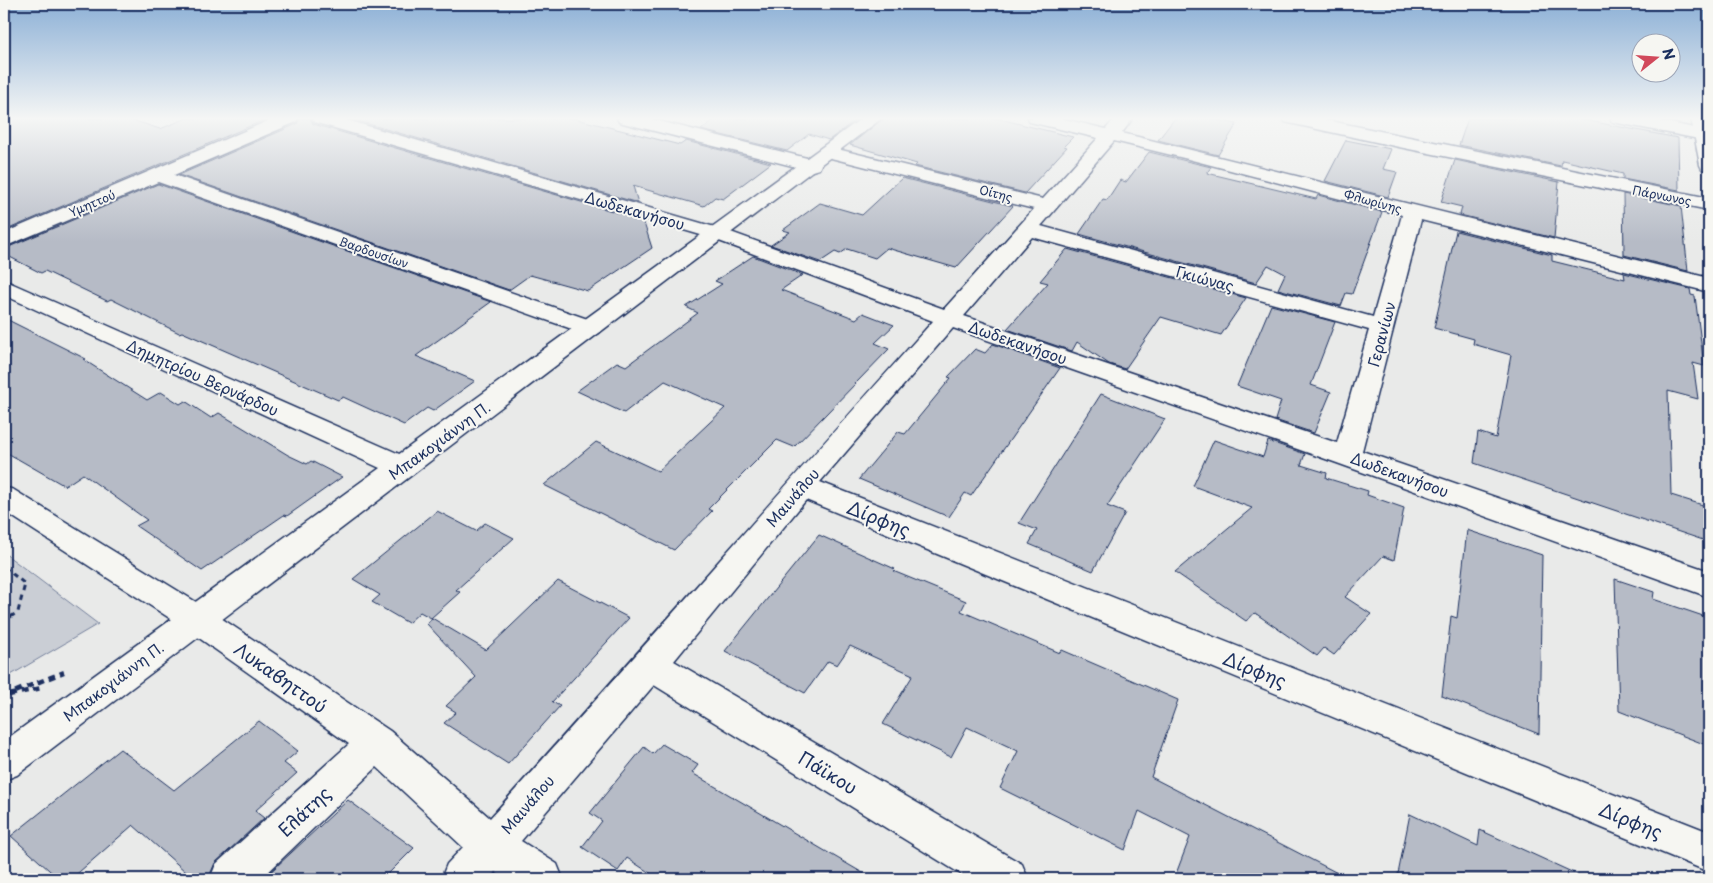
<svg xmlns="http://www.w3.org/2000/svg" width="1713" height="883" font-family="'Playpen Sans',sans-serif">
<style>
.green{fill:#caced5;stroke:#727e9a}
.building{fill:#b6bbc6;stroke:#1b2f5e}
.lines{fill:none;stroke-linecap:round;stroke-linejoin:round}
.minor-casing{stroke:#1b2f5e;stroke-width:3}
.tertiary-casing{stroke:#1b2f5e;stroke-width:3}
.path-far1{stroke:#1b2f5e;stroke-width:3;stroke-dasharray:5.5 4.5;stroke-linecap:butt}
.path{stroke:#1b2f5e;stroke-width:4.5;stroke-dasharray:7 5;stroke-linecap:butt}
.minor{fill:#f6f6f2;fill-rule:evenodd}
.tertiary{fill:#f6f6f2;fill-rule:evenodd}
.labels{text-anchor:middle;dominant-baseline:central;stroke-width:4;stroke-linejoin:round;paint-order:stroke}
.far-street-label{font-size:12px;fill:#1b2f5e;stroke:#f6f6f2}
.street-label{font-size:15px;fill:#1b2f5e;stroke:#f6f6f2}
.near-street-label{font-size:18px;fill:#1b2f5e;stroke:#f6f6f2}
</style>
<rect width="100%" height="100%" fill="#e9eae9"/>
<filter id="ink" filterUnits="userSpaceOnUse"><feTurbulence type="fractalNoise" baseFrequency=".02" numOctaves="2"/><feDisplacementMap in="SourceGraphic" scale="10" xChannelSelector="R" yChannelSelector="G"/><feConvolveMatrix kernelMatrix="1 2 1 2 8 2 1 2 1" color-interpolation-filters="sRGB"/></filter>
<g filter="url(#ink)">
<path class="green" d="M 4,553 L 98,624 L 4,679 Z"/>
<g class="building">
<path d="M 4,118 L 126,118 L 160,129 L 187,118 L 269,118 L 4,231 Z"/>
<path d="M 300,118 L 310,118 L 313,124 L 643,220 L 652,248 L 588,291 L 530,275 L 509,290 L 179,175 L 297,124 Z"/>
<path d="M 348,118 L 573,118 L 680,145 L 686,141 L 771,163 L 723,199 L 715,197 L 704,206 L 633,186 L 638,203 Z"/>
<path d="M 716,118 L 858,118 L 829,140 L 809,134 L 787,151 L 701,130 Z"/>
<path d="M 884,118 L 996,118 L 1073,137 L 1064,146 L 1067,147 L 1025,193 L 915,166 L 917,164 L 850,145 Z"/>
<path d="M 1175,118 L 1208,118 L 1237,124 L 1218,155 L 1158,140 Z"/>
<path d="M 1468,118 L 1574,118 L 1678,138 L 1679,190 L 1623,179 L 1623,174 L 1562,160 L 1561,166 L 1459,145 Z"/>
<path d="M 1346,140 L 1391,149 L 1383,169 L 1397,172 L 1388,197 L 1325,181 Z"/>
<path d="M 1149,152 L 1211,167 L 1207,173 L 1316,199 L 1318,195 L 1382,212 L 1352,294 L 1346,293 L 1341,306 L 1278,289 L 1285,274 L 1268,265 L 1256,283 L 1079,234 L 1103,199 L 1107,200 L 1120,180 L 1126,182 Z"/>
<path d="M 1455,160 L 1559,182 L 1554,238 L 1460,215 L 1462,207 L 1441,202 Z"/>
<path d="M 902,178 L 1013,206 L 956,268 L 887,248 L 875,258 L 847,249 L 840,254 L 835,252 L 820,262 L 771,245 L 790,232 L 783,230 L 820,203 L 862,215 Z"/>
<path d="M 158,184 L 491,302 L 416,356 L 475,381 L 433,411 L 427,408 L 404,425 L 343,397 L 338,400 L 182,332 L 179,333 L 111,299 L 107,301 L 45,271 L 41,273 L 4,254 L 4,249 Z"/>
<path d="M 1623,194 L 1681,206 L 1688,271 L 1624,255 Z"/>
<path d="M 1456,231 L 1552,255 L 1552,261 L 1625,279 L 1624,273 L 1690,289 L 1691,295 L 1695,296 L 1704,366 L 1693,363 L 1698,399 L 1668,391 L 1671,495 L 1709,507 L 1709,542 L 1474,463 L 1478,432 L 1496,438 L 1511,355 L 1473,344 L 1474,339 L 1434,328 Z"/>
<path d="M 1067,249 L 1246,298 L 1221,335 L 1161,317 L 1125,369 L 1109,364 L 1077,342 L 1072,351 L 1007,329 L 1048,283 L 1040,281 Z"/>
<path d="M 753,256 L 803,275 L 781,290 L 856,319 L 863,313 L 894,325 L 875,343 L 889,349 L 794,447 L 777,440 L 708,509 L 712,511 L 674,550 L 544,485 L 596,442 L 658,471 L 725,408 L 665,381 L 624,413 L 577,391 L 617,362 L 626,366 L 698,313 L 686,307 L 722,284 L 715,281 Z"/>
<path d="M 1271,305 L 1335,322 L 1311,385 L 1331,392 L 1314,433 L 1275,420 L 1281,401 L 1237,386 Z"/>
<path d="M 4,318 L 86,359 L 84,360 L 147,400 L 161,392 L 180,404 L 185,401 L 211,418 L 219,413 L 288,455 L 307,464 L 311,461 L 342,477 L 287,516 L 284,515 L 202,571 L 136,526 L 147,520 L 83,474 L 65,486 L 4,451 Z"/>
<path d="M 993,344 L 1060,368 L 971,496 L 965,493 L 949,517 L 859,479 L 898,432 L 905,434 L 951,378 L 948,377 L 975,349 L 985,353 Z"/>
<path d="M 1101,394 L 1165,419 L 1107,506 L 1125,513 L 1093,571 L 1029,544 L 1037,530 L 1019,523 Z"/>
<path d="M 1214,440 L 1263,457 L 1268,441 L 1305,454 L 1301,465 L 1327,473 L 1326,478 L 1368,491 L 1367,495 L 1404,508 L 1394,560 L 1383,556 L 1345,597 L 1371,614 L 1334,655 L 1324,648 L 1317,656 L 1255,613 L 1246,621 L 1175,572 L 1252,508 L 1193,486 Z"/>
<path d="M 437,511 L 476,531 L 485,523 L 514,538 L 456,590 L 460,592 L 431,618 L 420,612 L 408,623 L 372,602 L 380,595 L 353,579 Z"/>
<path d="M 1467,530 L 1542,555 L 1539,734 L 1442,696 L 1451,616 L 1457,618 Z"/>
<path d="M 819,535 L 895,569 L 893,571 L 966,601 L 961,611 L 1060,653 L 1062,650 L 1178,700 L 1151,777 L 1349,879 L 1174,879 L 1190,837 L 1139,811 L 1125,850 L 1000,788 L 1018,751 L 967,727 L 951,757 L 883,724 L 913,675 L 850,646 L 837,665 L 828,661 L 805,693 L 725,651 Z"/>
<path d="M 1615,579 L 1654,592 L 1653,599 L 1709,618 L 1709,746 L 1619,711 Z"/>
<path d="M 558,581 L 629,618 L 552,702 L 560,706 L 508,764 L 444,723 L 456,712 L 446,706 L 476,677 L 427,624 L 432,618 L 486,650 Z"/>
<path d="M 259,721 L 298,751 L 284,763 L 297,773 L 255,811 L 264,818 L 215,863 L 208,879 L 194,879 L 133,825 L 71,879 L 59,879 L 11,836 L 120,749 L 174,790 Z"/>
<path d="M 662,744 L 698,765 L 692,773 L 873,879 L 659,879 L 627,858 L 618,871 L 582,847 L 602,821 L 590,813 L 644,747 L 653,754 Z"/>
<path d="M 348,800 L 414,848 L 383,879 L 263,879 Z"/>
<path d="M 1410,814 L 1478,846 L 1480,830 L 1587,879 L 1397,879 Z"/>
</g>
<g class="lines">
<defs>
<g id="minor">
<path d="M 275,118 L 298,118 L 296,122 L 174,175 L 599,323 L 603,328 L 599,333 L 591,335 L 583,333 L 158,182 L 4,247 L 4,233 Z"/>
<path d="M 312,118 L 340,118 L 725,230 L 944,309 L 1034,209 L 823,156 L 820,152 L 823,148 L 829,147 L 1043,199 L 1098,138 L 1030,122 L 1028,118 L 1060,118 L 1106,129 L 1115,118 L 1133,118 L 1122,133 L 1709,278 L 1709,292 L 1421,220 L 1362,451 L 1709,571 L 1709,597 L 1337,463 L 953,328 L 820,482 L 1709,832 L 1709,872 L 806,500 L 674,661 L 1022,864 L 1028,879 L 969,879 L 654,685 L 521,841 L 557,864 L 563,879 L 506,879 L 495,872 L 489,879 L 441,879 L 447,864 L 463,847 L 377,767 L 261,879 L 210,879 L 216,864 L 349,744 L 185,628 L 4,511 L 4,487 L 14,490 L 209,610 L 390,731 L 490,818 C 639,653 784,486 933,321 L 711,238 L 314,122 ZM 1114,141 L 1188,159 L 1402,215 L 1373,317 L 1041,226 ZM 1032,237 L 1369,330 L 1337,443 L 964,316 Z"/>
<path d="M 617,118 L 647,118 L 819,161 L 821,165 L 819,169 L 812,171 L 619,122 Z"/>
<path d="M 1283,118 L 1316,118 L 1709,198 L 1709,210 L 1399,147 L 1285,122 Z"/>
<path d="M 1610,118 L 1646,118 L 1709,131 L 1709,141 L 1618,123 L 1612,122 Z"/>
<path d="M 4,280 L 413,460 L 417,467 L 413,474 L 403,477 L 393,474 L 4,295 Z"/>
</g>
<g id="tertiary">
<path d="M 862,118 L 882,118 L 17,775 L 4,780 L 4,741 Z"/>
<path d="M 1691,118 L 1708,118 L 1709,171 L 1702,169 L 1700,165 Z"/>
</g>
</defs>
<use href="#minor" class="minor-casing"/>
<use href="#tertiary" class="tertiary-casing"/>
<path class="path-far1" d="M 4,567 L 25,584 L 18,612 L 4,621"/>
<g class="path">
<path d="M 9,695 L 42,688"/>
<path d="M 4,696 L 64,672"/>
</g>
<use href="#minor" class="minor"/>
<use href="#tertiary" class="tertiary"/>
</g>
</g>
<linearGradient id="sky" x2="0" y2="1"><stop stop-color="#8cb0d6"/><stop offset="0.49" stop-color="#f5f6f5"/><stop offset="1" stop-color="#f5f6f5" stop-opacity="0"/></linearGradient>
<rect width="1713" height="242" fill="url(#sky)"/>
<g class="labels">
<g class="far-street-label">
<text transform="translate(996 193) rotate(14)">Οίτης</text>
<text transform="translate(1662 195) rotate(11)">Πάρνωνος</text>
<text transform="translate(1373 201) rotate(15)">Φλωρίνης</text>
<text transform="translate(92 203) rotate(-23)">Υμηττού</text>
<text transform="translate(374 252) rotate(19)">Βαρδουσίων</text>
</g>
<g class="street-label">
<text transform="translate(635 210) rotate(16)">Δωδεκανήσου</text>
<text transform="translate(1205 278) rotate(15)">Γκιώνας</text>
<text transform="translate(1381 334) rotate(-75)">Γερανίων</text>
<text transform="translate(1018 342) rotate(19)">Δωδεκανήσου</text>
<text transform="translate(203 377) rotate(24)">Δημητρίου Βερνάρδου</text>
<text transform="translate(439 440) rotate(-36)">Μπακογιάννη Π.</text>
<text transform="translate(1400 474) rotate(20)">Δωδεκανήσου</text>
<text transform="translate(792 497) rotate(-49)">Μαινάλου</text>
<text transform="translate(113 681) rotate(-37)">Μπακογιάννη Π.</text>
<text transform="translate(527 804) rotate(-49)">Μαινάλου</text>
</g>
<g class="near-street-label">
<text transform="translate(879 518) rotate(22)">Δίρφης</text>
<text transform="translate(1255 669) rotate(22)">Δίρφης</text>
<text transform="translate(281 677) rotate(35)">Λυκαβηττού</text>
<text transform="translate(828 772) rotate(31)">Πάϊκου</text>
<text transform="translate(304 811) rotate(-43)">Ελάτης</text>
<text transform="translate(1631 820) rotate(22)">Δίρφης</text>
</g>
</g>
<rect width="1713" height="883" fill="none" stroke="#f6f6f2" stroke-width="20"/>
<rect x="10" y="10" width="1693" height="863" fill="none" stroke="#1b2f5e" stroke-width="2" filter="url(#ink)"/>
<g transform="translate(1656 58) rotate(73)"><circle r="24" fill="#f6f6f2" stroke="#9ea6b7"/>
<path d="M0-4L9 19L0 12L-9 19Z" fill="#d1495b"/>
<text y="-8" font-size="14" font-weight="bold" text-anchor="middle" fill="#1b2f5e">N</text>
</g>
</svg>
